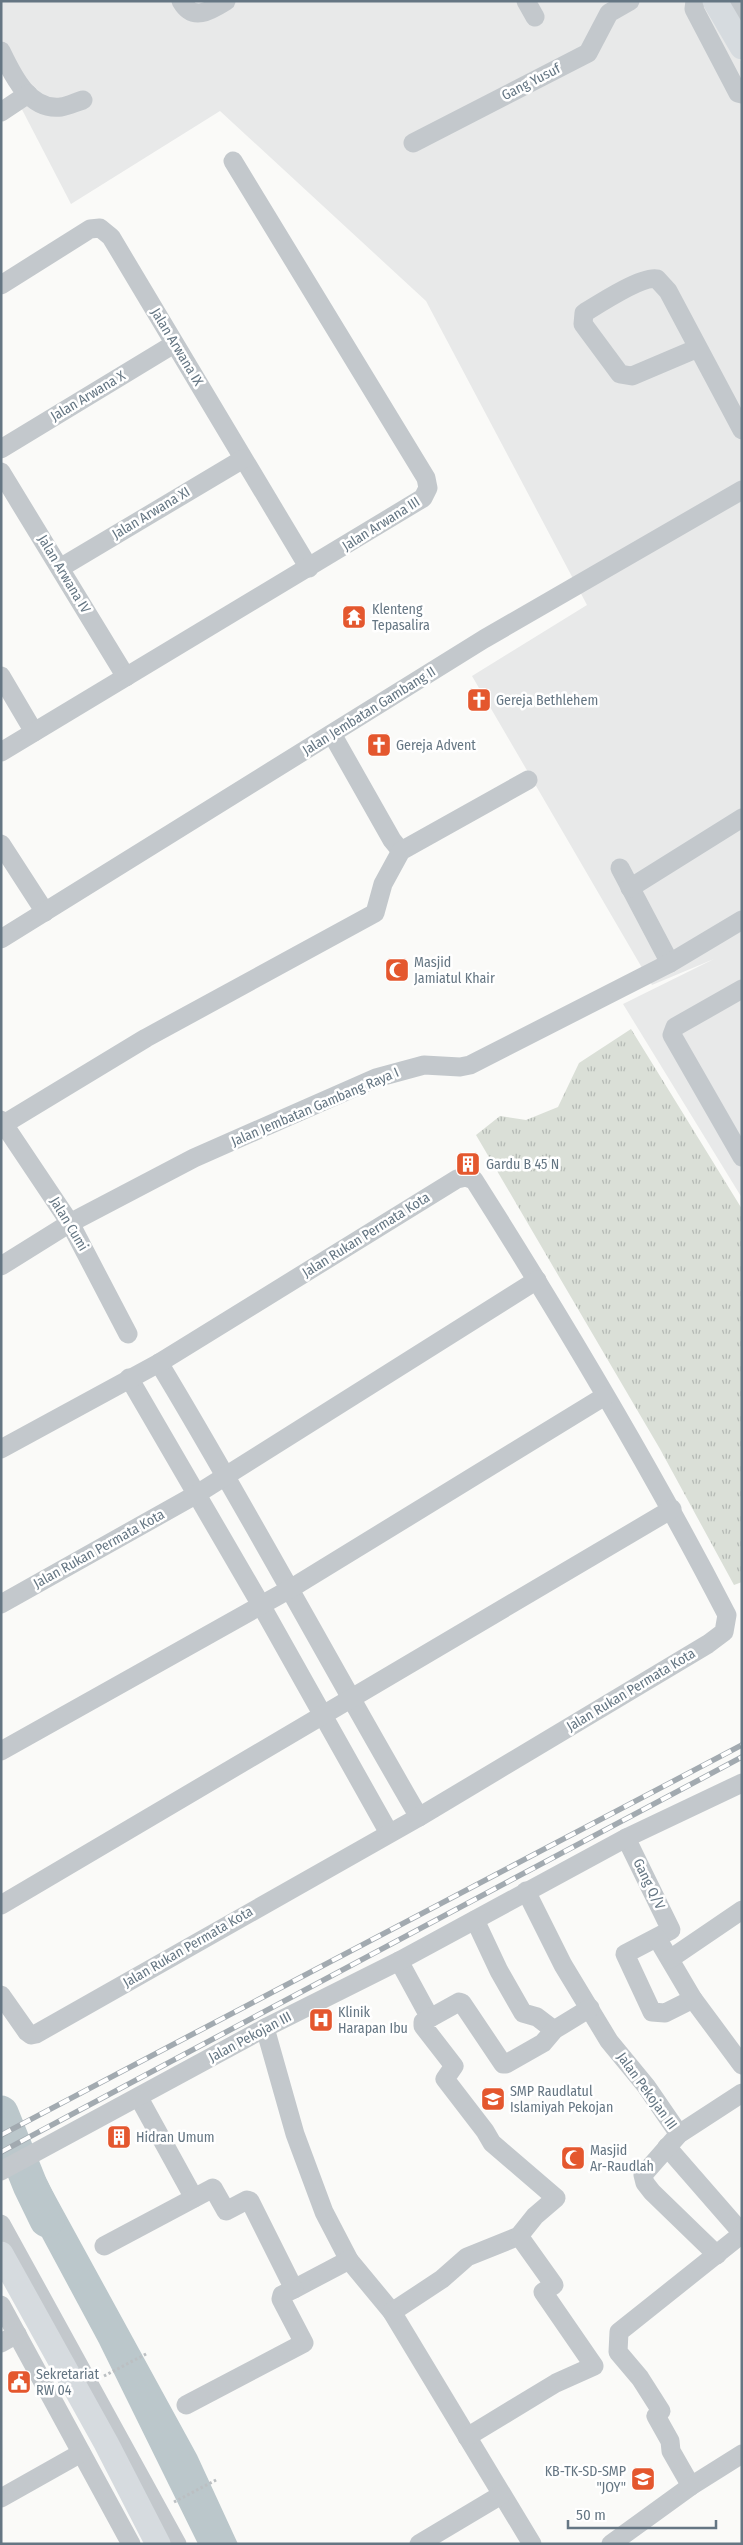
<svg xmlns="http://www.w3.org/2000/svg" width="743" height="2545" font-family="'Fira Sans Condensed',sans-serif">
<style>
.built{fill:#e8e9e9}
.grass{fill:url(#grass-tufts)}
.water{fill:#bbc7cb}
.lines{fill:none;stroke-linecap:round;stroke-linejoin:round}
.river{stroke:#bbc7cb;stroke-width:35}
.path{stroke:#bbbfc2;stroke-width:3;stroke-dasharray:2.5 2.5;stroke-linecap:butt}
.minor{stroke:#c3c8cc;stroke-width:19}
.major{stroke:#d6dbdf;stroke-width:25}
.rail-casing{stroke:#a2aab0;stroke-width:5.5}
.rail{stroke:#fff;stroke-width:4;stroke-dasharray:11;stroke-linecap:butt}
.labels{text-anchor:middle;dominant-baseline:central;stroke-width:5;stroke-linejoin:round;paint-order:stroke}
.street-label{font-size:14px;fill:#657683;stroke:#fff}
.poi-label{font-size:14px;fill:#657683;stroke:#fff;text-anchor:start}
</style>
<defs>
<pattern id="grass-tufts" width="24" height="20" patternUnits="userSpaceOnUse" patternTransform="scale(1.25)"><rect width="24" height="20" fill="#dadfd7"/><path d="M3 7l-1-3M5 7V3M7 7l1-3M15 17l-1-3M17 17v-4M19 17l1-3" fill="none" stroke="#b4b9b4"/></pattern>
</defs>
<rect width="100%" height="100%" fill="#fafaf8"/>
<path class="built" d="M 1,1 L 706,1 L 742,63 L 742,1198 L 623,1004 L 714,959 L 652,985 L 472,676 L 587,605 L 426,301 L 220,111 L 71,204 L 1,69 Z"/>
<path class="grass" d="M 631,1029 L 742,1209 L 742,1582 L 734,1585 L 660,1449 L 476,1135 L 500,1116 L 526,1120 L 558,1107 L 579,1063 Z"/>
<path class="water" d="M 41,2170 L 197,2455 L 238,2544 L 198,2544 L 99,2343 L 13,2183 Z"/>
<g class="lines">
<path class="river" d="M 1,2113 L 30,2185 L 47,2220"/>
<g class="path">
<path d="M 104,2376 L 148,2353"/>
<path d="M 174,2502 L 218,2479"/>
</g>
<g class="minor">
<path d="M 181,1 C 193,22 210,11 226,1"/>
<path d="M 526,1 L 535,17"/>
<path d="M 695,1 L 694,9 L 738,93 L 742,94"/>
<path d="M 734,1 L 742,15"/>
<path d="M 1,51 C 12,74 29,111 61,107 C 68,106 76,102 83,100"/>
<path d="M 1,112 L 28,94"/>
<path d="M 413,143 L 588,53 L 609,13 L 630,1"/>
<path d="M 1,285 L 90,229 L 100,228 L 111,237 L 309,568"/>
<path d="M 698,348 L 632,376 L 620,374 L 583,324 L 584,313 C 597,305 643,275 657,279 L 668,291 L 742,430"/>
<path d="M 1,449 L 174,344"/>
<path d="M 1,472 L 126,677"/>
<path d="M 60,568 L 243,459"/>
<path d="M 1,676 L 34,732"/>
<path d="M 332,734 L 392,840 L 401,851"/>
<path d="M 1,752 L 423,498 L 428,488 L 426,478 L 233,161"/>
<path d="M 1,844 L 45,912"/>
<path d="M 620,868 L 670,963"/>
<path d="M 630,888 L 742,818"/>
<path d="M 1,939 L 484,639 L 742,490"/>
<path d="M 742,989 L 675,1027 L 672,1035 L 742,1157"/>
<path d="M 1,1120 L 70,1223 L 128,1334"/>
<path d="M 4,1124 L 146,1038 L 375,913 L 383,884 L 401,851 L 528,780"/>
<path d="M 1,1266 L 70,1223 L 194,1158 L 376,1078 L 424,1065 L 460,1067 L 470,1065 L 670,963 L 742,920"/>
<path d="M 159,1363 C 249,1512 331,1666 419,1817"/>
<path d="M 129,1378 L 261,1605 L 389,1833"/>
<path d="M 1,1449 L 159,1363 L 457,1179 L 466,1177 L 474,1180 C 564,1322 650,1466 727,1615 L 724,1632 L 708,1644 L 419,1817 L 36,2034 L 31,2035 L 27,2032 L 1,1995"/>
<path d="M 1,1604 L 197,1494 L 537,1280"/>
<path d="M 1,1751 L 290,1589 L 605,1396"/>
<path d="M 626,1838 L 671,1930 L 625,1954 L 652,2012 L 665,2013 L 693,1999"/>
<path d="M 526,1891 L 563,1965 L 609,2041 L 646,2086 L 679,2134"/>
<path d="M 1,1905 L 672,1509"/>
<path d="M 475,1920 L 499,1971 L 523,2013 L 537,2017 L 554,2030"/>
<path d="M 657,1938 L 693,1999 L 742,2065"/>
<path d="M 670,1959 L 742,1910"/>
<path d="M 399,1961 L 430,2018"/>
<path d="M 265,2028 L 295,2134 L 324,2212 L 349,2260 L 392,2312 L 532,2544"/>
<path d="M 139,2098 L 194,2198"/>
<path d="M 667,2147 L 742,2233"/>
<path d="M 1,2171 L 265,2028 L 399,1961 L 626,1838 L 742,1783"/>
<path d="M 1,2224 L 177,2544"/>
<path d="M 104,2246 L 213,2188 L 226,2211 L 247,2200 L 250,2201 L 294,2289 L 349,2260"/>
<path d="M 717,2255 L 652,2192 L 645,2183 L 643,2175 L 679,2134 L 742,2093"/>
<path d="M 1,2305 L 131,2544"/>
<path d="M 392,2312 L 442,2279 L 467,2257 L 519,2236 L 535,2216 L 556,2198 L 492,2143 L 485,2131 L 445,2079 L 454,2066 L 423,2026 L 423,2022 L 459,2002 L 462,2003 L 503,2064 L 506,2064 L 543,2043 L 554,2030 L 590,2008"/>
<path d="M 1,2343 L 17,2334"/>
<path d="M 186,2405 L 304,2343 L 281,2299 L 282,2295 L 294,2289"/>
<path d="M 467,2437 L 556,2383 L 594,2366 L 543,2292 L 554,2285 L 519,2236"/>
<path d="M 691,2486 L 671,2451 L 670,2441 L 656,2416 L 661,2411 L 640,2378 L 618,2352 L 619,2332 L 742,2234"/>
<path d="M 1,2498 L 81,2453"/>
<path d="M 419,2544 L 501,2495"/>
<path d="M 611,2544 L 691,2486 L 742,2454"/>
</g>
<g class="major">
<path d="M 715,1 L 742,47"/>
<path d="M 1,2254 L 106,2443 L 158,2544"/>
</g>
<defs>
<g id="rail">
<path d="M 1,2135 L 742,1745"/>
<path d="M 1,2152 L 742,1757"/>
</g>
</defs>
<use href="#rail" class="rail-casing"/>
<use href="#rail" class="rail"/>
</g>
<defs>
<symbol id="temple-square" viewBox="-11 -11 22 22"><rect x="-9" y="-9" width="18" height="18" rx="4" fill="#e4572e" stroke="#fff"/><path d="M0-6L5-2H3V0L6.5 2.5H4V6H1.5V3h-3V6H-4V2.5H-6.5L-3 0V-2H-5Z" fill="#fff"/></symbol>
<symbol id="church-square" viewBox="-11 -11 22 22"><rect x="-9" y="-9" width="18" height="18" rx="4" fill="#e4572e" stroke="#fff"/><path d="M-1.2-6h2.4v3.5h3.3v2.4h-3.3V6h-2.4V-.1h-3.3v-2.4h3.3Z" fill="#fff"/></symbol>
<symbol id="mosque-square" viewBox="-11 -11 22 22"><rect x="-9" y="-9" width="18" height="18" rx="4" fill="#e4572e" stroke="#fff"/><path d="M3.5-4.9A6 6 0 1 0 3.5 4.9A5 5 0 1 1 3.5-4.9Z" fill="#fff"/></symbol>
<symbol id="building-square" viewBox="-11 -11 22 22"><rect x="-9" y="-9" width="18" height="18" rx="4" fill="#e4572e" stroke="#fff"/><path d="M-4-6H4V6H1V3H-1V6H-4ZM-2.5-4.3h1.7v1.8h-1.7ZM.8-4.3h1.7v1.8H.8ZM-2.5-1h1.7V.8h-1.7ZM.8-1h1.7V.8H.8Z" fill="#fff"/></symbol>
<symbol id="hospital-square" viewBox="-11 -11 22 22"><rect x="-9" y="-9" width="18" height="18" rx="4" fill="#e4572e" stroke="#fff"/><path d="M-5-5h3v3.5h4V-5h3V5h-3V1.5h-4V5h-3Z" fill="#fff"/></symbol>
<symbol id="school-square" viewBox="-11 -11 22 22"><rect x="-9" y="-9" width="18" height="18" rx="4" fill="#e4572e" stroke="#fff"/><path d="M0-5L7-2L0 1L-7-2ZM-4 1L0 2.5L4 1V4Q0 6-4 4Z" fill="#fff"/></symbol>
<symbol id="civic-square" viewBox="-11 -11 22 22"><rect x="-9" y="-9" width="18" height="18" rx="4" fill="#e4572e" stroke="#fff"/><path d="M-.6-6.5H3V-4.5H.6V-3L4-1V1h2V6H-6V1h2V-1L-.6-3ZM-1.2 2.5V6h2.4V2.5Z" fill="#fff"/></symbol>
</defs>
<g fill-rule="evenodd">
<use href="#temple-square" x="340" y="603" width="28" height="28"/>
<use href="#church-square" x="465" y="686" width="28" height="28"/>
<use href="#church-square" x="365" y="731" width="28" height="28"/>
<use href="#mosque-square" x="383" y="956" width="28" height="28"/>
<use href="#building-square" x="454" y="1150" width="28" height="28"/>
<use href="#hospital-square" x="307" y="2006" width="28" height="28"/>
<use href="#school-square" x="479" y="2085" width="28" height="28"/>
<use href="#building-square" x="105" y="2123" width="28" height="28"/>
<use href="#mosque-square" x="559" y="2144" width="28" height="28"/>
<use href="#civic-square" x="5" y="2368" width="28" height="28"/>
<use href="#school-square" x="629" y="2465" width="28" height="28"/>
</g>
<g class="labels">
<g class="street-label">
<text transform="translate(531 82) rotate(-27)">Gang Yusuf</text>
<text transform="translate(177 347) rotate(59)">Jalan Arwana IX</text>
<text transform="translate(88 396) rotate(-31)">Jalan Arwana X</text>
<text transform="translate(151 513) rotate(-31)">Jalan Arwana XI</text>
<text transform="translate(381 524) rotate(-32)">Jalan Arwana III</text>
<text transform="translate(64 574) rotate(59)">Jalan Arwana IV</text>
<text transform="translate(369 711) rotate(-32)">Jalan Jembatan Gambang II</text>
<text transform="translate(315 1107) rotate(-23)">Jalan Jembatan Gambang Raya I</text>
<text transform="translate(69 1224) rotate(59)">Jalan Cumi</text>
<text transform="translate(366 1235) rotate(-32)">Jalan Rukan Permata Kota</text>
<text transform="translate(99 1549) rotate(-29)">Jalan Rukan Permata Kota</text>
<text transform="translate(631 1690) rotate(-31)">Jalan Rukan Permata Kota</text>
<text transform="translate(649 1884) rotate(64)">Gang Q/V</text>
<text transform="translate(188 1947) rotate(-30)">Jalan Rukan Permata Kota</text>
<text transform="translate(250 2037) rotate(-28)">Jalan Pekojan III</text>
<text transform="translate(647 2091) rotate(54)">Jalan Pekojan III</text>
</g>
<g class="poi-label">
<text x="372" y="609">Klenteng<tspan x="372" dy="16">Tepasalira</tspan></text>
<text x="496" y="700">Gereja Bethlehem</text>
<text x="396" y="745">Gereja Advent</text>
<text x="414" y="962">Masjid<tspan x="414" dy="16">Jamiatul Khair</tspan></text>
<text x="486" y="1164">Gardu B 45 N</text>
<text x="338" y="2012">Klinik<tspan x="338" dy="16">Harapan Ibu</tspan></text>
<text x="510" y="2091">SMP Raudlatul<tspan x="510" dy="16">Islamiyah Pekojan</tspan></text>
<text x="136" y="2137">Hidran Umum</text>
<text x="590" y="2150">Masjid<tspan x="590" dy="16">Ar-Raudlah</tspan></text>
<text x="36" y="2374">Sekretariat<tspan x="36" dy="16">RW 04</tspan></text>
<text x="626" y="2471" text-anchor="end">KB-TK-SD-SMP<tspan x="626" dy="16">"JOY"</tspan></text>
</g>
</g>
<rect width="743" height="2545" fill="none" stroke="#657683" stroke-width="5"/>
<path d="M568 2520v8h148v-8" fill="none" stroke="#657683" stroke-width="2.5"/>
<text x="576" y="2520" font-size="15" fill="#657683" stroke="#ffffff" stroke-width="4" paint-order="stroke">50 m</text>
</svg>
